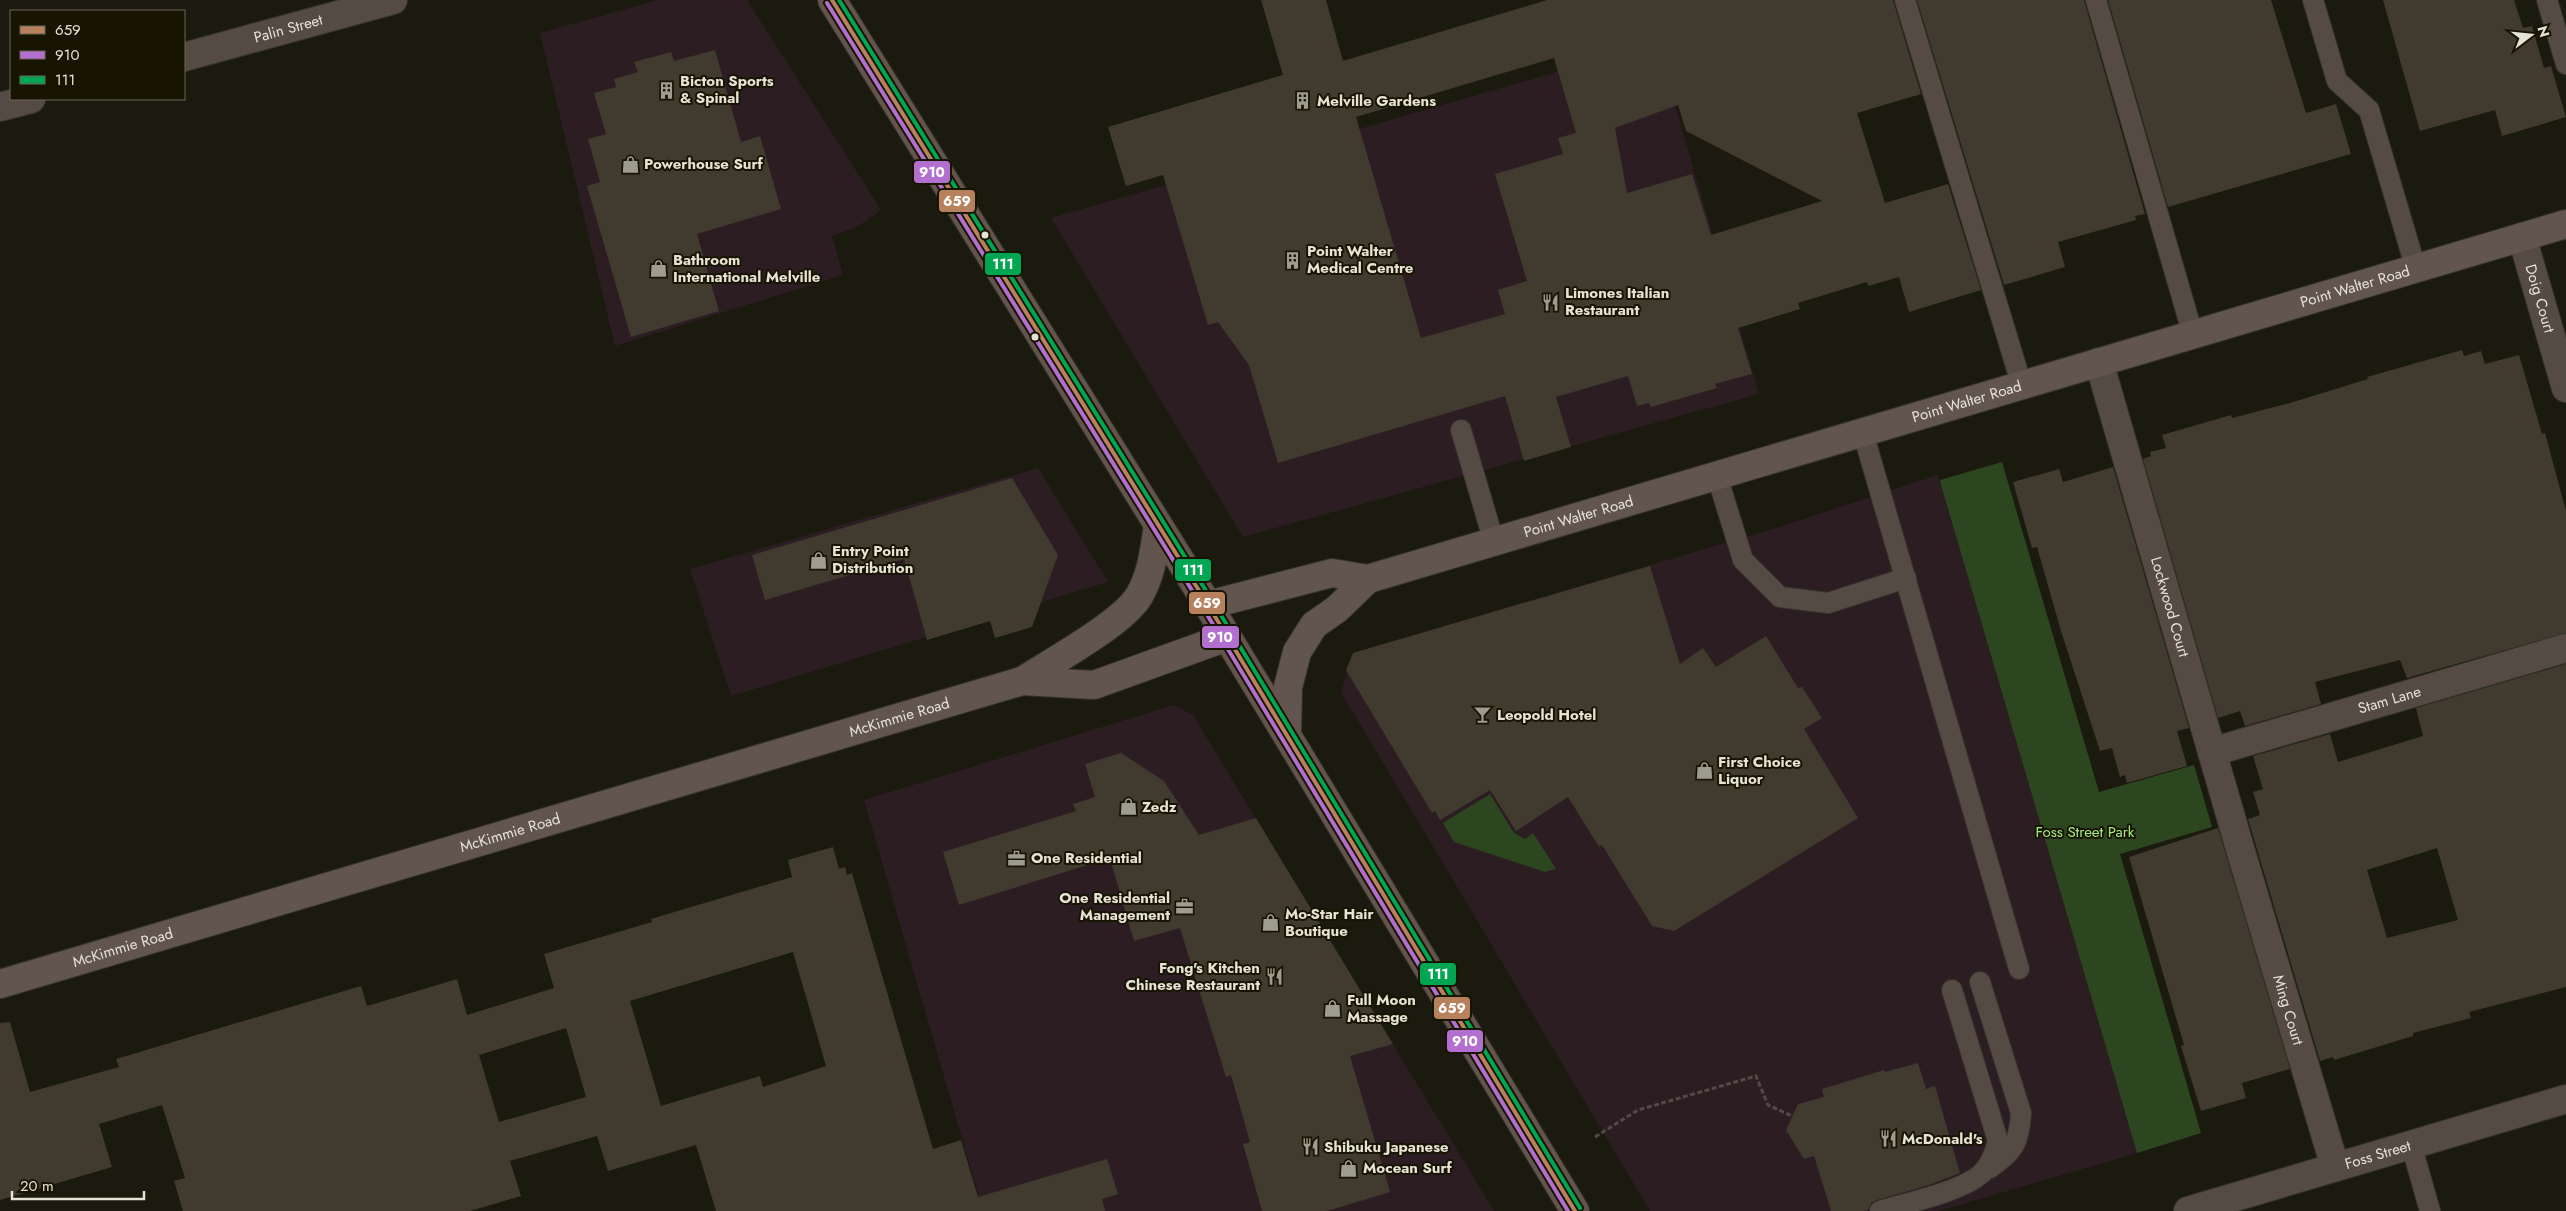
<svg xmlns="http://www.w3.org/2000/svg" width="2566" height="1211" font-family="Jost,sans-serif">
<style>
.commercial{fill:#2c1d23}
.green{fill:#2c471f}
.building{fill:#413a2f;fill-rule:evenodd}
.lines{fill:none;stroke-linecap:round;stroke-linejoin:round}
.service-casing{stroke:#36352c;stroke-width:22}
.minor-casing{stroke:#36352c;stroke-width:30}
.secondary-casing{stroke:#36352c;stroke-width:30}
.trunk-casing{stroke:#36352c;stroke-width:30}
.path{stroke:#524b45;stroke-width:3;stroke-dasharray:5 2.5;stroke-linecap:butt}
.service{stroke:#564a45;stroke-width:20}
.minor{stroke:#564a45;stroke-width:28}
.secondary{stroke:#62544e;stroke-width:28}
.trunk{stroke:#64544d;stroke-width:28}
.bus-1-casing{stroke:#181402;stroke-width:8}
.bus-2-casing{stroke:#181402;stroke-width:8}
.bus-3-casing{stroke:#181402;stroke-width:8}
.bus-1{stroke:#b6815c;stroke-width:4}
.bus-2{stroke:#b36fd0;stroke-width:4}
.bus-3{stroke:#00a651;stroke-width:4}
.bus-dot{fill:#e5e2d6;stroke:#181402;stroke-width:2}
.labels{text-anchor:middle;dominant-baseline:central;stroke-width:4;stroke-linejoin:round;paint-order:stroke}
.street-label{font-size:15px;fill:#e5e2d6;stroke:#181402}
.poi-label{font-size:15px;font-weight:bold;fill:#e5e2d6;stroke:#181402;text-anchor:start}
.park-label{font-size:15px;fill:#a2eb83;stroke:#181402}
.line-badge{stroke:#181402;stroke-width:2}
.badge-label{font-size:14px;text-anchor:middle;font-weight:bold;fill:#fff}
</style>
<rect width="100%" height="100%" fill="#1b1a0f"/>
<g class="commercial">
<path d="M 658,0 L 747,0 L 881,210 L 857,227 L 832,236 L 843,275 L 615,346 L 540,33 Z"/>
<path d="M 1657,43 L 1759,394 L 1243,537 L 1051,218 Z"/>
<path d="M 1038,468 L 1108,582 L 731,696 L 690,569 Z"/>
<path d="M 1938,475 L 2137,1153 L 1939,1211 L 1650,1211 L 1341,692 L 1353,653 L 1779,527 Z"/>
<path d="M 1174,705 L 1193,715 L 1494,1211 L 983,1211 L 864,800 Z"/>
</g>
<g class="green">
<path d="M 2002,462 L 2099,792 L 2194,765 L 2212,827 L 2120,854 L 2201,1133 L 2137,1153 L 1941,485 L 1940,480 Z"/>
<path d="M 1490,794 L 1514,833 L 1525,839 L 1533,833 L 1556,869 L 1545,872 L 1454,842 L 1443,823 Z"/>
</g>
<g class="building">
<path d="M 1261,0 L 1326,0 L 1343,61 L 1547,0 L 1893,0 L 1921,94 L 1857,113 L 1885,203 L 1948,184 L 1981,290 L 1909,312 L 1899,277 L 1868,286 L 1867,282 L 1798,303 L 1800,309 L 1738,328 L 1752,374 L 1715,384 L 1717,388 L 1651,407 L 1649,403 L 1637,406 L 1628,376 L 1556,397 L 1571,447 L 1524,461 L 1505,396 L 1278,463 L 1249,365 L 1218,322 L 1208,325 L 1163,175 L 1126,186 L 1108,127 L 1283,75 ZM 1554,58 L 1576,133 L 1558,138 L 1563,154 L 1495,174 L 1527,281 L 1498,290 L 1505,314 L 1421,338 L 1356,117 ZM 1678,105 L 1686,131 L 1822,201 L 1711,235 L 1692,174 L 1627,193 L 1615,128 Z"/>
<path d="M 1917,0 L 2084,0 L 2145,214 L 2135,216 L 2136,220 L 2058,242 L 2065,267 L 2004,285 Z"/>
<path d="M 2108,0 L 2271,0 L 2306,113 L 2336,104 L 2351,154 L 2168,207 Z"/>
<path d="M 2383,0 L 2514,0 L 2523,28 L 2532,26 L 2544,68 L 2551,66 L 2566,117 L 2502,136 L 2495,110 L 2420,131 Z"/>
<path d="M 715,50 L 741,142 L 760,136 L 781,209 L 697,234 L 719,311 L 631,337 L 587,186 L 600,182 L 588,139 L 606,134 L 594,93 L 616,87 L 614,79 L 638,72 L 634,62 L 671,52 L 674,61 Z"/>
<path d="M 2462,350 L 2464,356 L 2481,351 L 2485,364 L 2519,355 L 2542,434 L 2545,433 L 2566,511 L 2566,633 L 2407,678 L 2400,660 L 2315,682 L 2321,704 L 2245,726 L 2240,711 L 2218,718 L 2143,459 L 2151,456 L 2150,452 L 2166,448 L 2162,435 L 2231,415 L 2232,418 L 2290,403 L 2368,379 L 2367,377 Z"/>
<path d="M 2113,467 L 2189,728 L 2177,731 L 2187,766 L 2127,783 L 2125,775 L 2120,777 L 2112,748 L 2100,751 L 2061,631 L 2037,547 L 2032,548 L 2013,482 L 2059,469 L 2063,482 Z"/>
<path d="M 1012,478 L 1058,555 L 1032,627 L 995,638 L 990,621 L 927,640 L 904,559 L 765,600 L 752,555 Z"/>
<path d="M 1650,566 L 1680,664 L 1703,648 L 1716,667 L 1766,636 L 1798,688 L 1802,687 L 1822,718 L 1804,729 L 1858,818 L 1674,931 L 1652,926 L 1602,845 L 1599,847 L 1568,797 L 1516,831 L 1490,790 L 1440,820 L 1435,811 L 1432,813 L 1346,670 L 1353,653 Z"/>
<path d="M 2566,664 L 2566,987 L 2469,1012 L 2471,1018 L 2413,1033 L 2413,1036 L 2334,1060 L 2333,1057 L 2320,1061 L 2248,819 L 2260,815 L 2253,792 L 2263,789 L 2253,756 L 2330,734 L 2338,762 L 2423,736 L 2416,708 ZM 2437,848 L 2458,920 L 2387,938 L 2367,870 Z"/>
<path d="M 1121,753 L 1164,781 L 1199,835 L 1256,818 L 1294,881 L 1393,1044 L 1350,1056 L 1390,1192 L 1327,1211 L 1262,1211 L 1243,1144 L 1250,1142 L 1231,1075 L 1226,1077 L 1180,928 L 1134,941 L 1110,858 L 959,905 L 943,852 L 1076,811 L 1073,804 L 1095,797 L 1085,764 Z"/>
<path d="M 2218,828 L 2290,1069 L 2242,1083 L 2246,1098 L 2201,1111 L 2181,1046 L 2184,1045 L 2129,857 Z"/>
<path d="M 833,847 L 839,869 L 845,867 L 847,875 L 852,873 L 933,1149 L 961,1140 L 978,1197 L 1107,1159 L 1118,1194 L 1102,1199 L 1105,1211 L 716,1211 L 696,1145 L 608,1171 L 597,1136 L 510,1161 L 521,1196 L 470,1211 L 183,1211 L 174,1181 L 185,1178 L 162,1105 L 99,1124 L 112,1167 L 0,1200 L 0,1023 L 10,1022 L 30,1092 L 119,1067 L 116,1059 L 361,986 L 367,1006 L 457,979 L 467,1015 L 554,988 L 544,954 L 652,922 L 651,919 L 792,877 L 788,860 ZM 793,952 L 826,1066 L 763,1087 L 760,1076 L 661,1106 L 630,1001 ZM 566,1028 L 586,1097 L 499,1122 L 479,1055 Z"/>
<path d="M 1918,1063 L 1926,1089 L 1935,1086 L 1960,1173 L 1929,1185 L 1877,1200 L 1871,1203 L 1868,1210 L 1864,1211 L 1831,1211 L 1814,1156 L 1804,1159 L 1786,1130 L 1798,1104 L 1824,1097 L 1822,1089 L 1884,1070 L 1885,1072 Z"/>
</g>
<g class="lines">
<defs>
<g id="service">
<path d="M 1905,0 L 2022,386"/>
<path d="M 2096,0 L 2193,335"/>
<path d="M 2313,0 L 2337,81 L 2369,110 L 2416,269"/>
<path d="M 2547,0 L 2566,64"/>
<path d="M 1461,430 L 1494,542"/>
<path d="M 1863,433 L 2019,969"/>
<path d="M 1717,476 L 1743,560 L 1780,597 L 1828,603 L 1906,578"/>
<path d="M 1980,982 L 2021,1113 C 2019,1144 2014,1150 1990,1168"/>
<path d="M 2411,1144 L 2430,1211"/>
<path d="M 1880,1211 C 1907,1203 1960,1192 1981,1174 C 1991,1165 1995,1153 1998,1141 L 1952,990"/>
</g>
<g id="minor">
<path id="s1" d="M 184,57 L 393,0"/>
<path d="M 0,107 L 31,99"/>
<path id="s2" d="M 2522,237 L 2566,388"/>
<path id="s3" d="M 2099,362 L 2241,852 L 2335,1167"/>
<path id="s4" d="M 2212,752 L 2566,648"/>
<path id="s5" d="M 2188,1211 L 2566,1099"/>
</g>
<g id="secondary">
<path id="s6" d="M 1208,605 L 1332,573 L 1368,579 L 2566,224"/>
<path d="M 1022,681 L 1094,685 L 1227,637"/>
<path d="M 1287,734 L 1288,687 L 1297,652 L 1314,625 L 1337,609 L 1368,579"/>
<path id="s7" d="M 0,984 L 1022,681 C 1050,663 1123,623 1139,596 C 1152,574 1154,550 1158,526"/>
</g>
<path id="trunk" d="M 832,0 L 1208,605 L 1575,1211"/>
</defs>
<use href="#service" class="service-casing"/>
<use href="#minor" class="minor-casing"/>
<use href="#secondary" class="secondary-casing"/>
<use href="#trunk" class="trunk-casing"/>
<path class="path" d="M 1595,1137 L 1638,1110 L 1756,1076 L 1768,1105 L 1792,1116"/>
<use href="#service" class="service"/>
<use href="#minor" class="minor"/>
<use href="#secondary" class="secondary"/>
<use href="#trunk" class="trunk"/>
<defs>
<path id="bus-1" d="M 832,0 L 1208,605 L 1575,1211"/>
<path id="bus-2" d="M 827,3 L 1203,608 L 1568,1211"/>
<path id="bus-3" d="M 839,0 L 1213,602 L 1580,1208"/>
</defs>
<use href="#bus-1" class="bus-1-casing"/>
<use href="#bus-2" class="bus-2-casing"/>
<use href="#bus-3" class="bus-3-casing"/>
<use href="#bus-1" class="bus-1"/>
<use href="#bus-2" class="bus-2"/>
<use href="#bus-3" class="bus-3"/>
</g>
<defs>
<symbol id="building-bare" viewBox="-9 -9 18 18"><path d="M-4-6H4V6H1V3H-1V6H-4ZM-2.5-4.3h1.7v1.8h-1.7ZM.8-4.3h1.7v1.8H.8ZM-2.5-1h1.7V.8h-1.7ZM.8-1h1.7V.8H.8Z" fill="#9e9c90" stroke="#181402" stroke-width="2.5" paint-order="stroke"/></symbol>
<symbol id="shop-bare" viewBox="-9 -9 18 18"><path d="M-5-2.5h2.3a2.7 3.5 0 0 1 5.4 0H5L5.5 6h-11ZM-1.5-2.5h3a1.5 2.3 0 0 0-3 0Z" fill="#9e9c90" stroke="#181402" stroke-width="2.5" paint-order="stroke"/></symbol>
<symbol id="restaurant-bare" viewBox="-9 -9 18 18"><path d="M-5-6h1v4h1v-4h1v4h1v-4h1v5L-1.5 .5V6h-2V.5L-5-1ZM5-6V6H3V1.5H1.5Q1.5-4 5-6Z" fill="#9e9c90" stroke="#181402" stroke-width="2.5" paint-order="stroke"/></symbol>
<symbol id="bar-bare" viewBox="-9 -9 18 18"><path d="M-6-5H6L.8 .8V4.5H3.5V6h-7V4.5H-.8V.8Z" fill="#9e9c90" stroke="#181402" stroke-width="2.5" paint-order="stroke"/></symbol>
<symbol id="office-bare" viewBox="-9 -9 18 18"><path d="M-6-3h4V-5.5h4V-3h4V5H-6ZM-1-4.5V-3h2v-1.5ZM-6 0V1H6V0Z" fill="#9e9c90" stroke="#181402" stroke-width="2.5" paint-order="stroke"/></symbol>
</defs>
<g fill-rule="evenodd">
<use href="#building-bare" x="654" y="78" width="25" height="25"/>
<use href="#building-bare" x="1290" y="88" width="25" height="25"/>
<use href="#shop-bare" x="618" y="152" width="25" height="25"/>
<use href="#building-bare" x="1280" y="248" width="25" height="25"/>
<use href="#shop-bare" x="646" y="256" width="25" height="25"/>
<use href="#restaurant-bare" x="1538" y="290" width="25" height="25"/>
<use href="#shop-bare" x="806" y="548" width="25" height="25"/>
<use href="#bar-bare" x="1470" y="702" width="25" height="25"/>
<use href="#shop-bare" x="1692" y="758" width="25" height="25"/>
<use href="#shop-bare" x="1116" y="794" width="25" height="25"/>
<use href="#office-bare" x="1004" y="846" width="25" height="25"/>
<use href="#office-bare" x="1172" y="894" width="25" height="25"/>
<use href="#shop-bare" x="1258" y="910" width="25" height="25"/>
<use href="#restaurant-bare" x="1262" y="964" width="25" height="25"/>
<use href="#shop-bare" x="1320" y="996" width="25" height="25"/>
<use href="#restaurant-bare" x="1876" y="1126" width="25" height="25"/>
<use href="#restaurant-bare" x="1298" y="1134" width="25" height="25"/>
<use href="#shop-bare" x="1336" y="1156" width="25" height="25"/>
</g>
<g class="bus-dot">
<circle cx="985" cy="235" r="4.5"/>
<circle cx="1035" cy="337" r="4.5"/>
</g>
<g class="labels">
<g class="street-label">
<text stroke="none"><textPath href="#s1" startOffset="108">Palin Street</textPath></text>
<text stroke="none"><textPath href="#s6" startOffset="1194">Point Walter Road</textPath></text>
<text stroke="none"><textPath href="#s2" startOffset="64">Doig Court</textPath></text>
<text stroke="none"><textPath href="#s6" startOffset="789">Point Walter Road</textPath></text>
<text stroke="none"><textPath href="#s6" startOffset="384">Point Walter Road</textPath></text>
<text stroke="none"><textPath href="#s3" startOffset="255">Lockwood Court</textPath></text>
<text stroke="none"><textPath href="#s4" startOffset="185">Stam Lane</textPath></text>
<text stroke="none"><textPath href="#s7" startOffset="938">McKimmie Road</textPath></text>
<text stroke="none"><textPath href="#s7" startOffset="532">McKimmie Road</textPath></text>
<text stroke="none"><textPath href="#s7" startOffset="128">McKimmie Road</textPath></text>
<text stroke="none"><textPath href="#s3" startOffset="675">Ming Court</textPath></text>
<text stroke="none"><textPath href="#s5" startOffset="198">Foss Street</textPath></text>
</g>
<g class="poi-label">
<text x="680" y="81">Bicton Sports<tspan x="680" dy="17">&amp; Spinal</tspan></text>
<text x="1317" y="101">Melville Gardens</text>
<text x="644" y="164">Powerhouse Surf</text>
<text x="1307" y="251">Point Walter<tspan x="1307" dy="17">Medical Centre</tspan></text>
<text x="673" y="260">Bathroom<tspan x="673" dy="17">International Melville</tspan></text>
<text x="1565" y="293">Limones Italian<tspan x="1565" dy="17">Restaurant</tspan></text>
<text x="832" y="551">Entry Point<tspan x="832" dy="17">Distribution</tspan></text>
<text x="1497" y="715">Leopold Hotel</text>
<text x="1718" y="762">First Choice<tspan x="1718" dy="17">Liquor</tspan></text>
<text x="1142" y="807">Zedz</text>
<text x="1031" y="858">One Residential</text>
<text x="1170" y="898" text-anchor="end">One Residential<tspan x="1170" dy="17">Management</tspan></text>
<text x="1285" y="914">Mo-Star Hair<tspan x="1285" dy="17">Boutique</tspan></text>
<text x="1260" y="968" text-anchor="end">Fong's Kitchen<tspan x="1260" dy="17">Chinese Restaurant</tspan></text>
<text x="1347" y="1000">Full Moon<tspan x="1347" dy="17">Massage</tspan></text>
<text x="1902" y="1139">McDonald's</text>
<text x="1324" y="1147">Shibuku Japanese</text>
<text x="1363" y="1168">Mocean Surf</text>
</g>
<g class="park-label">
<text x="2085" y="832">Foss Street Park</text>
</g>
</g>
<g class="line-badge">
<rect x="913" y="160" width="38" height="24" rx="5" fill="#b36fd0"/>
<rect x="938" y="189" width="38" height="24" rx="5" fill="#b6815c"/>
<rect x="984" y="252" width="38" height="24" rx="5" fill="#00a651"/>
<rect x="1174" y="558" width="38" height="24" rx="5" fill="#00a651"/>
<rect x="1188" y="591" width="38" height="24" rx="5" fill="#b6815c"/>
<rect x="1201" y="625" width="39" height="24" rx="5" fill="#b36fd0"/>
<rect x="1419" y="962" width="38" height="24" rx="5" fill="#00a651"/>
<rect x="1433" y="996" width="38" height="24" rx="5" fill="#b6815c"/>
<rect x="1446" y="1029" width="38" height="24" rx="5" fill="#b36fd0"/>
</g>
<g class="badge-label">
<text x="932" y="177">910</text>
<text x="957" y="206">659</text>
<text x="1003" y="269">111</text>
<text x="1193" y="575">111</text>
<text x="1207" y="608">659</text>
<text x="1220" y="642">910</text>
<text x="1438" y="979">111</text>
<text x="1452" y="1013">659</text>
<text x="1465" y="1046">910</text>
</g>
<rect x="10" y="10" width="175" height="90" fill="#181402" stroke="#6a6657"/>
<rect x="20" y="26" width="25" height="8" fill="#b6815c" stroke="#6a6657"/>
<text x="55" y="35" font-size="15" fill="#e5e2d6">659</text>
<rect x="20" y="51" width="25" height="8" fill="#b36fd0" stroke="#6a6657"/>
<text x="55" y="60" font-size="15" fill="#e5e2d6">910</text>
<rect x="20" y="76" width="25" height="8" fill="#00a651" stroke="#6a6657"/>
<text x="55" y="85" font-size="15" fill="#e5e2d6">111</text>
<g transform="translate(2531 35) rotate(74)" stroke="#181402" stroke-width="4" paint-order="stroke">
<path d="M0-4L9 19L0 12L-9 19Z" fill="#e5e2d6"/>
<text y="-8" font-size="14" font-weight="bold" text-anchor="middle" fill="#e5e2d6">N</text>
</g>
<path d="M12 1191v8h132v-8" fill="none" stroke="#e5e2d6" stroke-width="2.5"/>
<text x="20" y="1191" font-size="15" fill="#e5e2d6" stroke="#181402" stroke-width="4" paint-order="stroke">20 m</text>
</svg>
